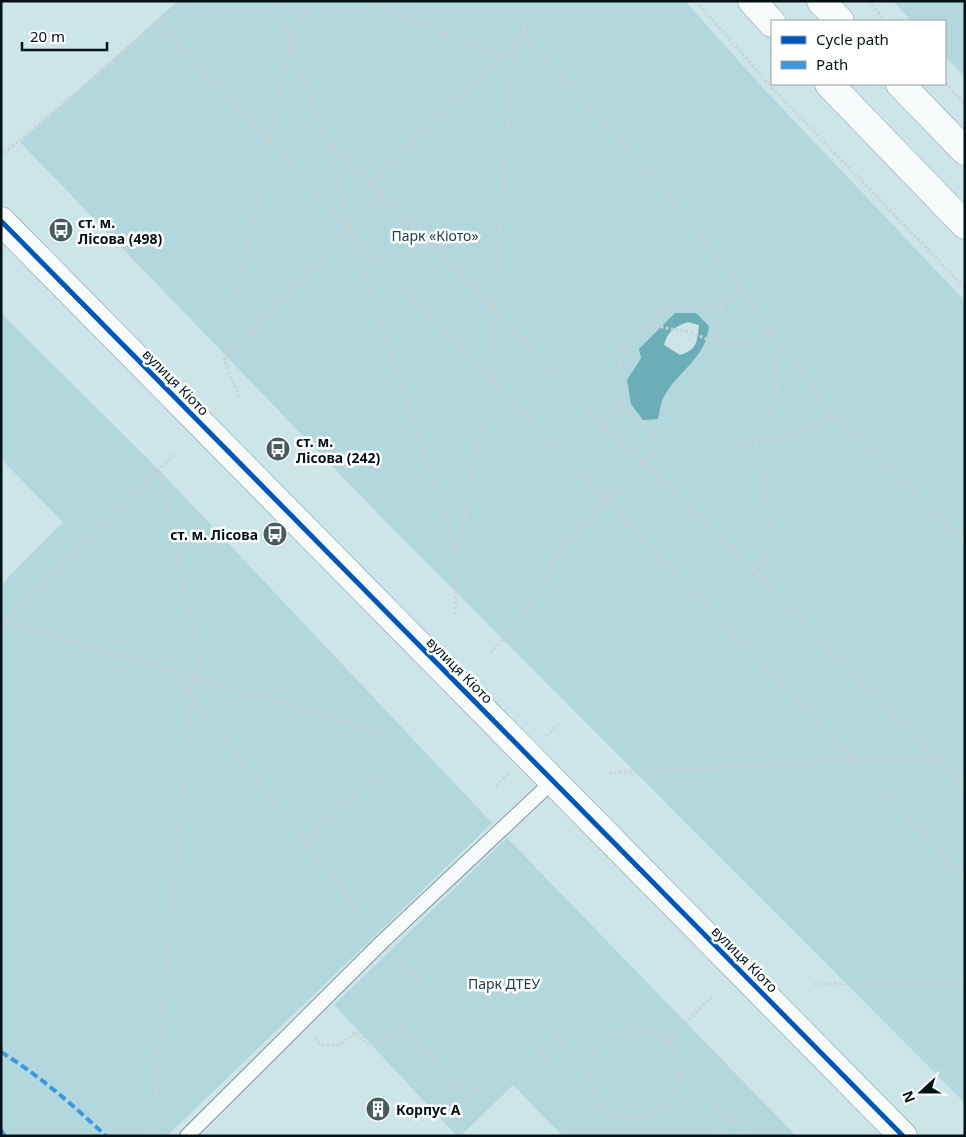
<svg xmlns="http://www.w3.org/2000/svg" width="966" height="1137" font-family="'Noto Sans',sans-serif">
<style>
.green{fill:#b2d7dc;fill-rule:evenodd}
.water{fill:#6caeb6;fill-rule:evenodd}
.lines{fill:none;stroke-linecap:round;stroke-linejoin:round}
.lane-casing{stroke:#839799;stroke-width:16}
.secondary-casing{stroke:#839799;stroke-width:29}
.highway-casing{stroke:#839799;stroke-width:29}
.path{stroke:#ccd3d4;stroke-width:3;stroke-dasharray:2.5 2.5;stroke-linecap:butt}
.lane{stroke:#f7fbfc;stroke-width:14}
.secondary{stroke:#f7fbfc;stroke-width:28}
.highway{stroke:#f7fbfc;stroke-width:28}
.quiet{stroke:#399adf;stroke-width:4;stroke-dasharray:8 4;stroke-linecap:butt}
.cycleway-casing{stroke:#fff;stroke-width:8}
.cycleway{stroke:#0057b8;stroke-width:5}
.labels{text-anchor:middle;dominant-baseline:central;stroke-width:5;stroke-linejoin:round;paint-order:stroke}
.poi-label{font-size:14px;font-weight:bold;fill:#021215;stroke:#fff;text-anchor:start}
.park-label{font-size:14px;fill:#1b4247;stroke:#fff}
.street-label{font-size:14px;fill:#021215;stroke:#fff}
</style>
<rect width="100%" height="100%" fill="#cbe5e8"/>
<g class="green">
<path d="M 178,1 L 685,1 L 762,87 L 965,301 L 965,1103 L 389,525 L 20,142 ZM 675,313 L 709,326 L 678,377 L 664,395 L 658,419 L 627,380 L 641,357 Z"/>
<path d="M 893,1 L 965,1 L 965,77 L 945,56 L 945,21 L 912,21 Z"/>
<path d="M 1,313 L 159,470 L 492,823 L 167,1136 L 1,1136 L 1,585 L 63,522 L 1,459 Z"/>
<path d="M 507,838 L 796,1136 L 563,1136 L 513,1085 L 460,1136 L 457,1136 L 334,1005 Z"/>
</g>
<path class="water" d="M 675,313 L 696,313 L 709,326 C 706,357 681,369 666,393 C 661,400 660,411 658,419 L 643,420 L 631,404 L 627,380 L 641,358 L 639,349 ZM 688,322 L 699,325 C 697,342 697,350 680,355 L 664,345 C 668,331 674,327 688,322 Z"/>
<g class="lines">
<defs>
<path id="lane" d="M 187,1136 L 382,942 L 553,781"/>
<path id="secondary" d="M 1,221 L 903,1136"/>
<g id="highway">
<path d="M 752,1 L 772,23"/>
<path d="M 821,1 L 840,21"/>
<path d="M 829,84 L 965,225"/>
<path d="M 900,84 L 965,151"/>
</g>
</defs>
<use href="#lane" class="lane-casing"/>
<use href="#secondary" class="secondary-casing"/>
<use href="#highway" class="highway-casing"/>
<g class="path">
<path d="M 278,1 L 291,43 L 328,143 L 350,232 L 458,553"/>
<path d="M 368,1 L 500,59"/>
<path d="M 696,1 L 772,88 L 965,288"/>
<path d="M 868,1 L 886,21"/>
<path d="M 158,25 L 270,140 L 350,232 L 855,761 L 965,879"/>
<path d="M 523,35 L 663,187 L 772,329 L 784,349 L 833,414 L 965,542"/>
<path d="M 945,83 L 965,104"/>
<path d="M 328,143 L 371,183 L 494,309 L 607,430 L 645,463 L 754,570 L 825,646 L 939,760 L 965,788"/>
<path d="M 4,153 L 186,1"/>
<path d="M 371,183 L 514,45 L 523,35 L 525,1"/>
<path d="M 651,323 L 665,307 L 721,307"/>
<path d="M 714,341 L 721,307 L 742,289"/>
<path d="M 225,359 L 383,196"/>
<path d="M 239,397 L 224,360 L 291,43 L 314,1"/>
<path d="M 607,430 L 618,404 L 621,369 L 618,353 L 651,323 C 663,329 676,329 688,332 C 696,334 703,338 710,340 C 736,347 750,343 772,329"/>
<path d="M 735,444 C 769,443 807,435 833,414"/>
<path d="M 754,570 L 775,546 L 774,532 L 768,516 L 765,475 L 761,456 L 754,443 C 764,427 776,410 777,390 C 778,372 772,365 784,349"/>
<path d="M 455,614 L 458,553 L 491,380 L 494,309 L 514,45"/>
<path d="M 5,622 L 382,733"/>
<path d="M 1,625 L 176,453"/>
<path d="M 1,647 L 3,649"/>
<path d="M 491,653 L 544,590 L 553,559 L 657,450 L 650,428 L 618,404"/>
<path d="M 173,672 L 370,926"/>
<path d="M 546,736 L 560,722"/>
<path d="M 609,773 L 855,761 L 939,760"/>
<path d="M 496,786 L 508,774"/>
<path d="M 304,841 L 379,775"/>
<path d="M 397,957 L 426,988"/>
<path d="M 814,984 L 965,983"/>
<path d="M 400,1025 L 469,1098 L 478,1089"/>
<path d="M 548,1027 L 569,1049"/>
<circle cx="635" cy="1073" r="45"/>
<path d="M 315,1038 L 321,1045 L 340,1045 L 355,1032 L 367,1044 L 380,1044 L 409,1016"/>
<path d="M 669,1042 L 680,1028 L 713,996"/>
<path d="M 532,1043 L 553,1065"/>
<path d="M 705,1094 L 745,1136"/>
<path d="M 584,1119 L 602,1103"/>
<path d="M 152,1136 L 192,696 L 192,678 L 200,658 L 159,470"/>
<path d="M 717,1136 L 732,1122"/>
</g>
<use href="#lane" class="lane"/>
<use href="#secondary" class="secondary"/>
<use href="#highway" class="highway"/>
<g class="quiet">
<path d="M 1,1052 C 40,1076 73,1105 106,1136"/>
<path d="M 1,1130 L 5,1136"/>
</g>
<defs>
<path id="cycleway" d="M 1,221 L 903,1136"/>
</defs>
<use href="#cycleway" class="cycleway-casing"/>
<use href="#cycleway" class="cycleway"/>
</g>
<defs>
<symbol id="bus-disc" viewBox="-11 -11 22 22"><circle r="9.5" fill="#485c5f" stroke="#fff"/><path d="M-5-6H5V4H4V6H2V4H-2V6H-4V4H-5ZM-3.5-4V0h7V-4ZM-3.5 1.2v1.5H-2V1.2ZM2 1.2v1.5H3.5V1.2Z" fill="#fff"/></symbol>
<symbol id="building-disc" viewBox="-11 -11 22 22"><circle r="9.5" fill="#485c5f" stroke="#fff"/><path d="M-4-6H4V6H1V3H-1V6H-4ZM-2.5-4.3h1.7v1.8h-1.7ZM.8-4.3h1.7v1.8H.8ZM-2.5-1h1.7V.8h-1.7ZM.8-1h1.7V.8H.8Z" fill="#fff"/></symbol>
</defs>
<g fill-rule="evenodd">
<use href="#bus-disc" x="47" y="216" width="28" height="28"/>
<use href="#bus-disc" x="264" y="435" width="28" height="28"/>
<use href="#bus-disc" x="261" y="520" width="28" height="28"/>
<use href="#building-disc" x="364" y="1095" width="28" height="28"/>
</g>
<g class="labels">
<g class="poi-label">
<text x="78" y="222">ст. м.<tspan x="78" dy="16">Лісова (498)</tspan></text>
<text x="296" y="441">ст. м.<tspan x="296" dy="16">Лісова (242)</tspan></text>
<text x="258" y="534" text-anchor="end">ст. м. Лісова</text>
<text x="396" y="1109">Корпус А</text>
</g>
<g class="park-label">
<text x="435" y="235">Парк «Кіото»</text>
<text x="504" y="983">Парк ДТЕУ</text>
</g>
<g class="street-label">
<text transform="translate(176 382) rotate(45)">вулиця Кіото</text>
<text transform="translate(460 670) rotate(45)">вулиця Кіото</text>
<text transform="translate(745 959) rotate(45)">вулиця Кіото</text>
</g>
</g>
<rect width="966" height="1137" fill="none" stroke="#021215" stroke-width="5"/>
<rect x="771" y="20" width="175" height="65" fill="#ffffff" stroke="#9aa0a1"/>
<rect x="781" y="36" width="25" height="8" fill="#0057b8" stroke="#9aa0a1"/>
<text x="816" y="45" font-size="15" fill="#021215">Cycle path</text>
<rect x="781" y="61" width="25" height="8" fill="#399adf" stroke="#9aa0a1"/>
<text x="816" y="70" font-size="15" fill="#021215">Path</text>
<g transform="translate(921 1092) rotate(249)" stroke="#ffffff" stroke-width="4" paint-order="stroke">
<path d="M0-4L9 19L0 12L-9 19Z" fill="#021215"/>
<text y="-8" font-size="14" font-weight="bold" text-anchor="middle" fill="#021215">N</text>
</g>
<path d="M22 42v8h85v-8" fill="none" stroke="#021215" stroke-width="2.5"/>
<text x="30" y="42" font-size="15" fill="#021215" stroke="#ffffff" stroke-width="4" paint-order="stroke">20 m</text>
</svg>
